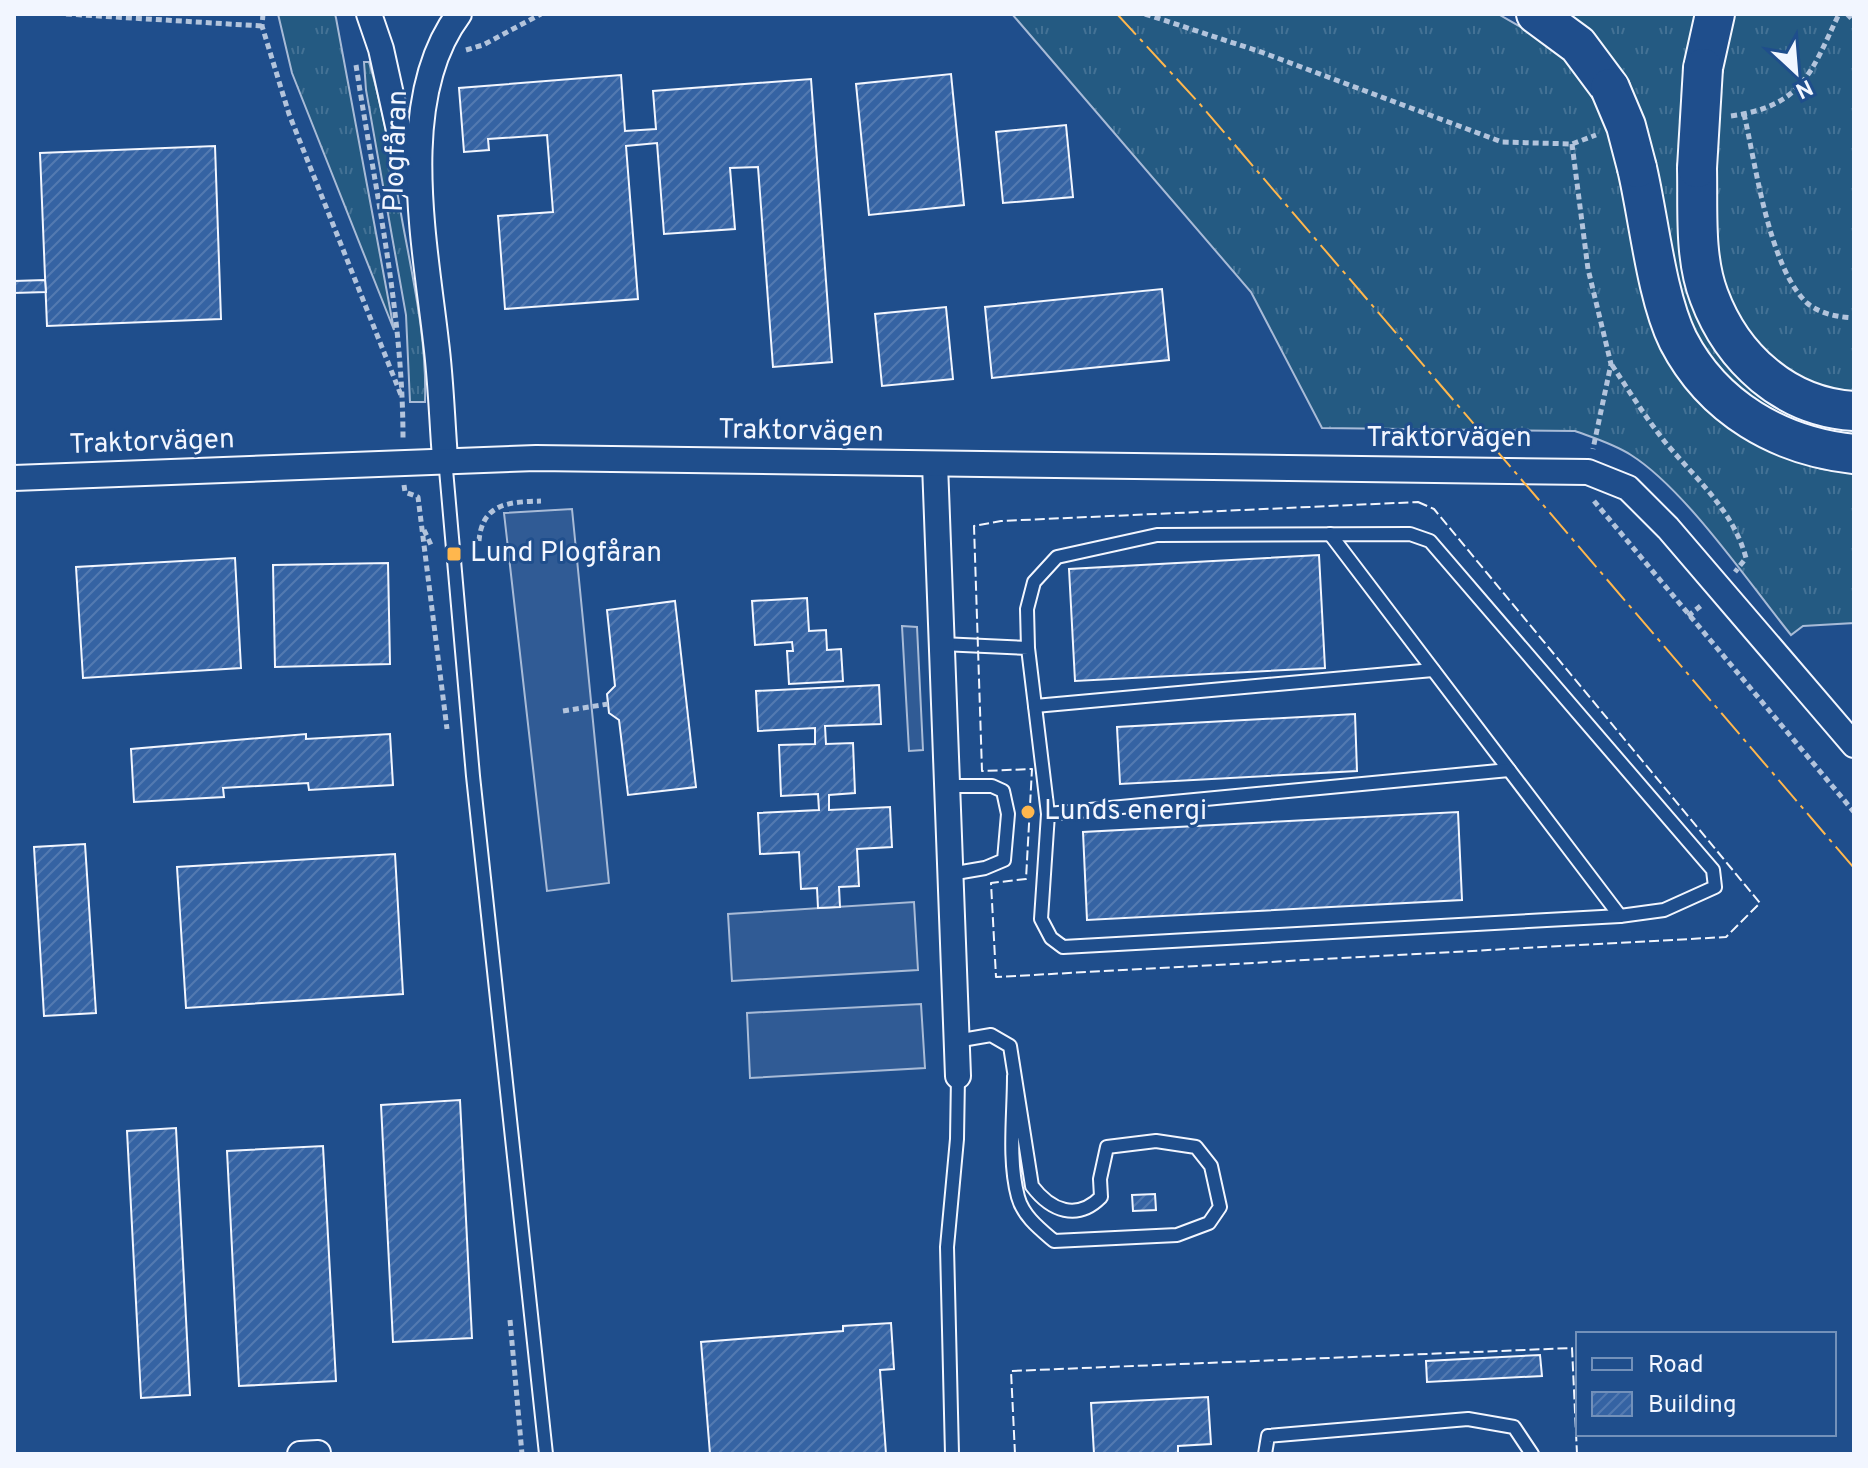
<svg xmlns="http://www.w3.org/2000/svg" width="1868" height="1468" font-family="Overpass,sans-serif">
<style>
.grass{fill:url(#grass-tufts);stroke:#a8bbd7;stroke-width:2}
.parking{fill:#305b95;stroke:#a8bbd7;stroke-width:2}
.building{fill:url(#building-hatch);stroke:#f2f6ff;stroke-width:2}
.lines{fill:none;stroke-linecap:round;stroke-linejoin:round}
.service-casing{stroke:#f2f6ff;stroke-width:16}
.minor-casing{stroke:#f2f6ff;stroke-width:28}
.primary-casing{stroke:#f2f6ff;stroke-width:42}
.path{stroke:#b3c4dc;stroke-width:5;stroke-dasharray:6 4;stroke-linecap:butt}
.service{stroke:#1f4e8c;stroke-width:12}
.minor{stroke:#1f4e8c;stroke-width:24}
.primary{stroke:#1f4e8c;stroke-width:38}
.primary-bridge-casing{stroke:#f2f6ff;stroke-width:42;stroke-linecap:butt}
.primary-bridge{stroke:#1f4e8c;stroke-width:38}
.fence{stroke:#f2f6ff;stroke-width:2;stroke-dasharray:10 4;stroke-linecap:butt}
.power{stroke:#ffb74d;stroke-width:2;stroke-dasharray:28 6 4 6;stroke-linecap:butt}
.poi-dot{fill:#ffb74d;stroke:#1f4e8c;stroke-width:3}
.labels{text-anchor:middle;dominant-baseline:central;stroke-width:6;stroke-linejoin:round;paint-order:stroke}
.street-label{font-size:28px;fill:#f2f6ff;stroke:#1f4e8c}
.poi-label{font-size:28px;fill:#f2f6ff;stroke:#1f4e8c;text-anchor:start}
</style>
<defs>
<pattern id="grass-tufts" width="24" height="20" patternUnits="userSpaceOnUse" patternTransform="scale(2)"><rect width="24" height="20" fill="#245a82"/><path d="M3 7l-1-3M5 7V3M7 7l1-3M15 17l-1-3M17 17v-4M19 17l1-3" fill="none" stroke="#447295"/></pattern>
<pattern id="building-hatch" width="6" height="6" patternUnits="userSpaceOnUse" patternTransform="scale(2)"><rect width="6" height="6" fill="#3563a3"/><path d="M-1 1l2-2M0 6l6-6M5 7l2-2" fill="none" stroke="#537ab1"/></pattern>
</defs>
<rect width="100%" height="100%" fill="#1f4e8c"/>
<g class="grass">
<path d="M 278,14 L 335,14 L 336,18 L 394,330 L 292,73 Z"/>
<path d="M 1012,14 L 1498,14 L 1547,42 L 1585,80 L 1616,147 L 1645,288 L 1759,445 L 1821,469 L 1854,473 L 1854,623 L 1803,626 L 1791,635 C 1749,583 1685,489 1631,455 C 1614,444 1594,438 1575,431 L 1322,428 L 1251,292 Z"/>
<path d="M 1563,14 L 1698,14 L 1702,310 L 1854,424 L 1854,439 C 1778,423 1750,406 1701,347 Z"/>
<path d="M 1733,14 L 1854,14 L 1854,396 C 1837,392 1816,389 1801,381 C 1767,363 1731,320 1722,282 C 1702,201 1715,95 1733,14 Z"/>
<path d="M 364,62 L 369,62 C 385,115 393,170 403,225 C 414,284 427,342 425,402 L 410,402 L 406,315 L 366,90 Z"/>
</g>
<g class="parking">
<path d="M 572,509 L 609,883 L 547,891 L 504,513 Z"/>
<path d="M 902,626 L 917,627 L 923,750 L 909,751 Z"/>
<path d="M 914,902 L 918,970 L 732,981 L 728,914 Z"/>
<path d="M 921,1004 L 925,1068 L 750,1078 L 747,1013 Z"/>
</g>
<g class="building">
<path d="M 951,74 L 964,205 L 869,215 L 856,84 Z"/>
<path d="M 621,75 L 625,131 L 656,129 L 653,91 L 811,79 L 832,362 L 773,367 L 758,167 L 730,168 L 735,229 L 664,234 L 657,143 L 626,146 L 638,299 L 505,309 L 498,216 L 553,212 L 547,135 L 488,139 L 489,150 L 464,152 L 459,88 Z"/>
<path d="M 1066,125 L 1073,197 L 1003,203 L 996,132 Z"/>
<path d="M 215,146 L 221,319 L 47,326 L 40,153 Z"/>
<path d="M 45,280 L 46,292 L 14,293 L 14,281 Z"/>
<path d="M 1162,289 L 1169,360 L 992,378 L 985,307 Z"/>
<path d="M 946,307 L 953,379 L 882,386 L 875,314 Z"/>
<path d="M 1319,555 L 1325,668 L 1075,681 L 1069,569 Z"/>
<path d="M 235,558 L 241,668 L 83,678 L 76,567 Z"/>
<path d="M 388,563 L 390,664 L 275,667 L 273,565 Z"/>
<path d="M 807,598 L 809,631 L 826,630 L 827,650 L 841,649 L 843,681 L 789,684 L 787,651 L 793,651 L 792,642 L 755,645 L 752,601 Z"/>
<path d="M 675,601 L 696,787 L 628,795 L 619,720 L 609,713 L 607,694 L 615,686 L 607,610 Z"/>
<path d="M 879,685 L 881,724 L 825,726 L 826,744 L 853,743 L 855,793 L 829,795 L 829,810 L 890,807 L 892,847 L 857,849 L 859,886 L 839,887 L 840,907 L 818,908 L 817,888 L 801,889 L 799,852 L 760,854 L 758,813 L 819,810 L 818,794 L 781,796 L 779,745 L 815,744 L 815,728 L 758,731 L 756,691 Z"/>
<path d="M 1355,714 L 1357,771 L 1120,784 L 1117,727 Z"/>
<path d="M 306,734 L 306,739 L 390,734 L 393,785 L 309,790 L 308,783 L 223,788 L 224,797 L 134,802 L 131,749 Z"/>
<path d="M 1458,812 L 1462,900 L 1087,920 L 1083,832 Z"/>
<path d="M 85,844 L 96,1013 L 44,1016 L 34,847 Z"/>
<path d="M 395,854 L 403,994 L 186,1008 L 177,867 Z"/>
<path d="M 460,1100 L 472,1338 L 393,1342 L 381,1105 Z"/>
<path d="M 176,1128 L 190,1395 L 141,1398 L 127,1131 Z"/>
<path d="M 323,1146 L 336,1381 L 239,1386 L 227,1151 Z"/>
<path d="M 1155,1194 L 1156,1210 L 1133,1211 L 1132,1195 Z"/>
<path d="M 891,1323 L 894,1369 L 880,1370 L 886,1454 L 710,1454 L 701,1342 L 843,1331 L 843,1326 Z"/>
<path d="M 1540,1355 L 1542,1376 L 1427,1382 L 1426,1361 Z"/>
<path d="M 1208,1397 L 1211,1444 L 1178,1446 L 1178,1454 L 1094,1454 L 1091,1403 Z"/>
</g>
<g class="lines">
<defs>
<g id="service">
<path d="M 445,458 L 473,776 L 546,1454"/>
<path d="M 1330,534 L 1620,916"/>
<path d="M 941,644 L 1028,648 L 1027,609 L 1034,582 L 1057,557 L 1157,535 L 1410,534 L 1430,541 L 1713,870 L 1715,887 L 1664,910 L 1620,916 L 1063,947 L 1051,938 L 1041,919 L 1048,814 L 1028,648"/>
<path d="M 1035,706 L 1433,670"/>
<path d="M 947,786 L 992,786 L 1003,791 L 1008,814 L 1004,860 L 985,868 L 950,874"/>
<path d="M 1048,814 L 1509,770"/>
<path d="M 956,1041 L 991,1035 L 1010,1046 L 1032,1186 C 1051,1211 1077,1221 1101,1197 L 1100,1179 L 1107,1147 L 1156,1141 L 1196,1147 L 1211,1166 L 1220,1207 L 1209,1223 L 1177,1235 L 1054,1241 C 1040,1229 1023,1216 1018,1197 C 1008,1160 1014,1115 1014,1076"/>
<path d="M 952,1454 L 947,1247 L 957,1139 L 958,1076"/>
<path d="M 1265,1454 L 1268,1436 L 1468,1419 L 1514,1427 L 1532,1454"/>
</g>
<g id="minor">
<path d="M 369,14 L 381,49 L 411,185"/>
<path d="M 445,458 C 442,420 441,381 436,342 C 425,244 395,99 459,14"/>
<path d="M 935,464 L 958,1076"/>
<path d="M 14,478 L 536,458 L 1588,472 L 1628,488 L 1668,528 L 1854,745"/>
<path d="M 300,1454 L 318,1453"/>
</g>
<g id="primary">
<path d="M 1536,14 L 1578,45 L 1610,88"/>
<path d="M 1703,68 L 1715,14"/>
<path d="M 1637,168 C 1649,219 1656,295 1678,340 C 1713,408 1779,446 1854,454"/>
<path d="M 1697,168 C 1698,209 1694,257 1709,296 C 1732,358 1785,407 1854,411"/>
</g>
</defs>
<use href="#service" class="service-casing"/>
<use href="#minor" class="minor-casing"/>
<use href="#primary" class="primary-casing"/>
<g class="path">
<path d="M 66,14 L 262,26"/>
<path d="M 263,14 L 262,26 L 289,114 L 401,395"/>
<path d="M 1145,14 L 1261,52 L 1502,142 L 1572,144 L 1596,135"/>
<path d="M 1847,14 L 1854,21"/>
<path d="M 466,50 L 483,45 L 541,14"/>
<path d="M 356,65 C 375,190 403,312 403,439"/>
<path d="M 1744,114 C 1756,166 1769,267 1807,303 C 1820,314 1838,317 1854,318"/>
<path d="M 1731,116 C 1803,106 1811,72 1839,14"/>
<path d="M 1572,144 L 1588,269 L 1611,364 L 1593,449"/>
<path d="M 1612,365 C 1629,391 1646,418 1665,442 C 1696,479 1733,510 1746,558 L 1735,572"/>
<path d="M 404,485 L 405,492 L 418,497 L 447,729"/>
<path d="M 1594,501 L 1854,812"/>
<path d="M 424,530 L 432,547"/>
<path d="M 479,541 C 482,503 509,502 541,501"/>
<path d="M 1688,616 L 1703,604"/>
<path d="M 563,711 L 608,704"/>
<path d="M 510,1320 L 522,1454"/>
</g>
<use href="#service" class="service"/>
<use href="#minor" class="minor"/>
<use href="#primary" class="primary"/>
<defs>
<g id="primary-bridge">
<path d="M 1610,88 L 1626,126 L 1637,168"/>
<path d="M 1697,168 L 1703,68"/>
</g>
</defs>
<use href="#primary-bridge" class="primary-bridge-casing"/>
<use href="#primary-bridge" class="primary-bridge"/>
<g class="fence">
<path d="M 1418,502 L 1434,509 L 1760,903 L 1726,937 L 996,977 L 991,883 L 1026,879 L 1032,769 L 982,771 L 974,526 L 1001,521 Z"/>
<path d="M 1015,1454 L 1011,1371 L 1572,1348 L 1577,1454"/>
</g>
<path class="power" d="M 1117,14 L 1199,103 L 1854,868"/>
</g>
<g class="poi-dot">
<rect x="446" y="546" width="16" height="16" rx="4"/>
<circle cx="1028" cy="812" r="8"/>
</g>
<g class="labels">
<g class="street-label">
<text transform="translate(397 151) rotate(-88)">Plogfåran</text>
<text transform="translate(801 432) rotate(1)">Traktorvägen</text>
<text x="1449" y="439">Traktorvägen</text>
<text transform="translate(152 443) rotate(-2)">Traktorvägen</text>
</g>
<g class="poi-label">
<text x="470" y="554">Lund Plogfåran</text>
<text x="1044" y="812">Lunds energi</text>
</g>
</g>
<rect width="1868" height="1468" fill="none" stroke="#f2f6ff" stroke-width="32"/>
<rect x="1576" y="1332" width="260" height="104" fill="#1f4e8c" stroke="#7391ba" stroke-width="2"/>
<rect x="1592" y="1358" width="40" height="12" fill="#1f4e8c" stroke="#7391ba" stroke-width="2"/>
<text x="1648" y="1372" font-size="24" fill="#f2f6ff">Road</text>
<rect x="1592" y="1392" width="40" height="24" fill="url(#building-hatch)" stroke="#7391ba" stroke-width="2"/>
<text x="1648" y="1412" font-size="24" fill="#f2f6ff">Building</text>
<g transform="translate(1796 72) rotate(154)" stroke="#1f4e8c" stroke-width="6" paint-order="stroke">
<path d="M0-6L14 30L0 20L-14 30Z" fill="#f2f6ff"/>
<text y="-12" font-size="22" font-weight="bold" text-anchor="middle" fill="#f2f6ff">N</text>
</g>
</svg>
